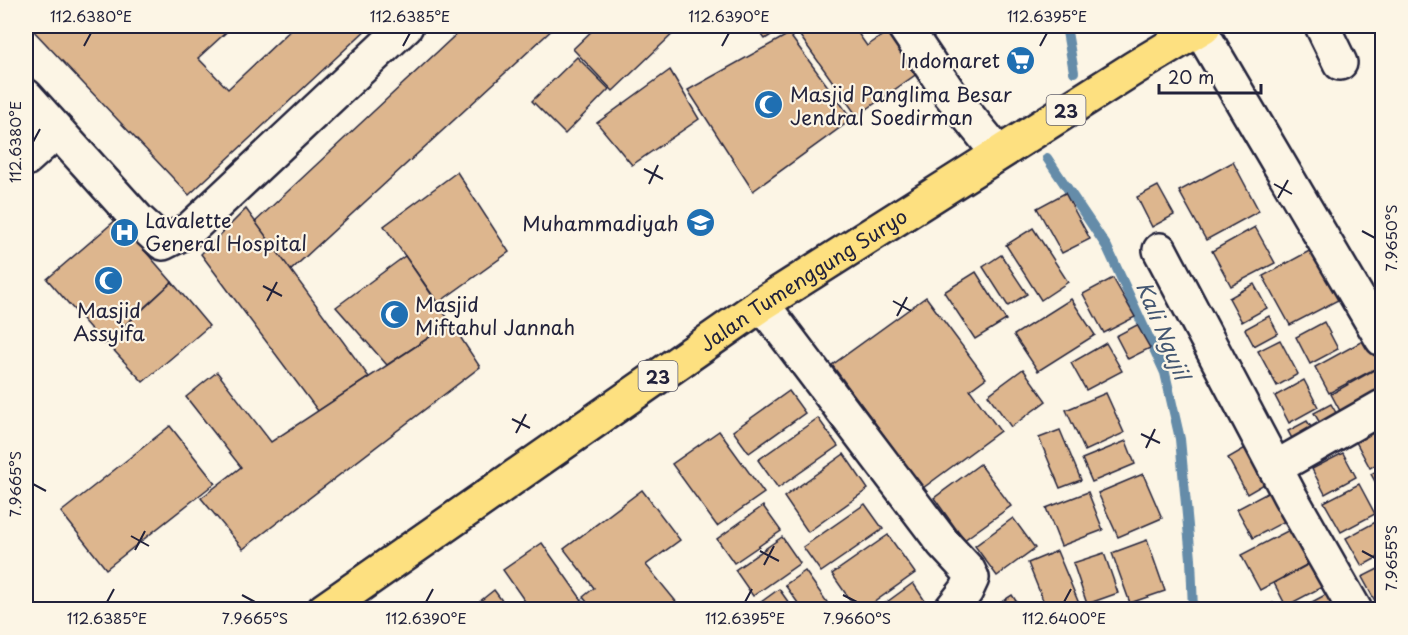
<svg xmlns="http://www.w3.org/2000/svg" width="1408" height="635" font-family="'Playpen Sans',sans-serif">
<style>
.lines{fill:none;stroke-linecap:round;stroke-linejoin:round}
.stream{stroke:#658ca9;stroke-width:10}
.building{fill:#ddb68e;stroke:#22223b;stroke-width:1.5}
.minor-casing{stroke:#22223b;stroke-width:38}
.highway-casing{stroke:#22223b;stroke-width:38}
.minor{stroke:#fcf5e5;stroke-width:33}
.highway{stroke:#fde080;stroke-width:33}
.ticks{fill:none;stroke:#22223b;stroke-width:2}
.labels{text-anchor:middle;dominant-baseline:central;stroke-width:4.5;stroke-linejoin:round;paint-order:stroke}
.shield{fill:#fcf5e5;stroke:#63616e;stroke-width:1.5}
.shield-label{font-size:18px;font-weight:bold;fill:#22223b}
.poi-label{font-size:20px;fill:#22223b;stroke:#fcf5e5;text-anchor:start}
.street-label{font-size:20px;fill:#22223b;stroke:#fcf5e5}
.water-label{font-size:21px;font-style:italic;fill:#445772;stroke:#fcf5e5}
.neatline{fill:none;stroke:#22223b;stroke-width:2}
.ticks-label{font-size:15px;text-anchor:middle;fill:#22223b}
</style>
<rect width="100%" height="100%" fill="#fcf5e5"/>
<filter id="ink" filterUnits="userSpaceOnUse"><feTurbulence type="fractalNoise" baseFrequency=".0167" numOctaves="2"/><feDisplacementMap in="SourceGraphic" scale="12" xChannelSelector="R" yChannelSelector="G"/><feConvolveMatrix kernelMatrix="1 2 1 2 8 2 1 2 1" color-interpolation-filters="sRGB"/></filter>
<g filter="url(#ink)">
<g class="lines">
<g class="stream">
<path d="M 1066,26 L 1074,72"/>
<path d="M 1047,158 L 1107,247 L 1165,373 L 1180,439 L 1191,559 L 1193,610"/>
</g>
</g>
<g class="building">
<path d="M 29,26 L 233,26 L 198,58 L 228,89 L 295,26 L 370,26 L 189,195 Z"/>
<path d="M 465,26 L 556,26 L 290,271 L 255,222 Z"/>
<path d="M 597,26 L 681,26 L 613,91 L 573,49 Z"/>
<path d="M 755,26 L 785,26 L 765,39 Z"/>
<path d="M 793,26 L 853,26 L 867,46 L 896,26 L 928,66 L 857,116 Z"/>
<path d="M 789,34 L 852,119 L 753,191 L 688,90 Z"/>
<path d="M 577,57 L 609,89 L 565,134 L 532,101 Z"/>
<path d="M 670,70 L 699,119 L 632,165 L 597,123 Z"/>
<path d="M 1233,162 L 1259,211 L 1206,240 L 1179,191 Z"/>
<path d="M 457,172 L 509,252 L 438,303 L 384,226 Z"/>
<path d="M 1158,186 L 1174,215 L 1152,227 L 1137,197 Z"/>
<path d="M 1065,193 L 1090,239 L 1062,253 L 1037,208 Z"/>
<path d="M 246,209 L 369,377 L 318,411 L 201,254 Z"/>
<path d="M 117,219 L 172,282 L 104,344 L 47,279 Z"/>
<path d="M 1255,227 L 1275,263 L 1231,286 L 1212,251 Z"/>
<path d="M 1033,228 L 1068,282 L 1041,300 L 1006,245 Z"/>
<path d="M 1313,249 L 1340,299 L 1290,325 L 1263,276 Z"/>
<path d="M 1001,255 L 1027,294 L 1008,306 L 983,267 Z"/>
<path d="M 405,256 L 451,323 L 387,365 L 336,307 Z"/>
<path d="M 976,272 L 1006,320 L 975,339 L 944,292 Z"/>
<path d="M 1113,278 L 1135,317 L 1104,333 L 1083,294 Z"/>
<path d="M 172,282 L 209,326 L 143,382 L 107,343 Z"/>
<path d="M 1254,284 L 1267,308 L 1242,322 L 1229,298 Z"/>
<path d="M 926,297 L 986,378 L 970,390 L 1000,431 L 923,488 L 832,365 Z"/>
<path d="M 1071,299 L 1095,335 L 1038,371 L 1014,335 Z"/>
<path d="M 1269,316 L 1278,333 L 1254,346 L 1245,329 Z"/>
<path d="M 1324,322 L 1338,349 L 1310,364 L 1296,337 Z"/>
<path d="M 451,323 L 480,367 L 243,549 L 201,498 L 241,467 L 186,397 L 217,372 L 271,442 Z"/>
<path d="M 1137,325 L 1150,348 L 1128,359 L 1116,336 Z"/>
<path d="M 1368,338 L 1382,365 L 1329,393 L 1315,367 Z"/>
<path d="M 1280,340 L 1298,374 L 1277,386 L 1258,351 Z"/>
<path d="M 1106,343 L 1122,371 L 1086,390 L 1071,363 Z"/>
<path d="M 1381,366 L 1382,370 L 1382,402 L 1346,422 L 1331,394 Z"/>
<path d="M 1023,369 L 1046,401 L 1011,427 L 988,395 Z"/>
<path d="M 1304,380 L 1318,407 L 1289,423 L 1275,396 Z"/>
<path d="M 789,391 L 805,413 L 749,453 L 733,431 Z"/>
<path d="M 1106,393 L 1124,433 L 1085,451 L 1066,410 Z"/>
<path d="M 1331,404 L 1343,425 L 1327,435 L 1314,413 Z"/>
<path d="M 818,418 L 838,446 L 778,488 L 758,460 Z"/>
<path d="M 1307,421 L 1317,436 L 1297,448 L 1288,431 Z"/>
<path d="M 1382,425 L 1382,461 L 1370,468 L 1355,440 Z"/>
<path d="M 170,426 L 215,483 L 106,569 L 61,512 Z"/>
<path d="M 1060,430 L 1081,480 L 1060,488 L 1039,438 Z"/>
<path d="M 719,431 L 764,493 L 717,526 L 672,464 Z"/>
<path d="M 1126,441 L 1135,464 L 1092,482 L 1082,459 Z"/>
<path d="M 1247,447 L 1266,483 L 1247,494 L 1228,458 Z"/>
<path d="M 1343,453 L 1356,477 L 1325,494 L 1312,469 Z"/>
<path d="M 844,454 L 868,489 L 808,532 L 784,497 Z"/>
<path d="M 980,464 L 1011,506 L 964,540 L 934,498 Z"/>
<path d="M 1382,468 L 1382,494 L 1371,474 Z"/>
<path d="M 1143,474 L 1162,518 L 1118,537 L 1098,493 Z"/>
<path d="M 1359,484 L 1375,514 L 1341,532 L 1324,502 Z"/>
<path d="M 1275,489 L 1291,518 L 1253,538 L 1237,509 Z"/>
<path d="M 642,490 L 680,540 L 646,565 L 683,610 L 593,610 L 583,597 L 594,588 L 564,549 Z"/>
<path d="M 1088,492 L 1103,530 L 1061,546 L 1046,508 Z"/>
<path d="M 865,504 L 883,529 L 821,572 L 803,547 Z"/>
<path d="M 763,506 L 781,531 L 734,563 L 717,539 Z"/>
<path d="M 1013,518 L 1035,548 L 997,576 L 975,546 Z"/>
<path d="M 1381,519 L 1382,522 L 1382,555 L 1362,566 L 1346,538 Z"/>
<path d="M 1303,523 L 1321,557 L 1260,590 L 1241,555 Z"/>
<path d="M 888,535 L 915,573 L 863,610 L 857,610 L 832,574 Z"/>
<path d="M 782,537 L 800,563 L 753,596 L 735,570 Z"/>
<path d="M 1147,540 L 1165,591 L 1130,603 L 1112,553 Z"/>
<path d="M 542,543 L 589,610 L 531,610 L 503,570 Z"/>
<path d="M 1057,551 L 1080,606 L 1072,610 L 1047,610 L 1028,563 Z"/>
<path d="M 1104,553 L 1118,593 L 1087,604 L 1073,563 Z"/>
<path d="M 1309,564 L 1322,587 L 1286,606 L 1274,583 Z"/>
<path d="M 1382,567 L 1382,610 L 1380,610 L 1362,577 Z"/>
<path d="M 805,571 L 829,605 L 823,610 L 803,610 L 785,585 Z"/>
<path d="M 913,583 L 931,610 L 876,610 Z"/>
<path d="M 1340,587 L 1352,610 L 1297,610 Z"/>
<path d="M 779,589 L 794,610 L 750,610 Z"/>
<path d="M 494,590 L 509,610 L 469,610 Z"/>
<path d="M 1012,595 L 1022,610 L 989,610 Z"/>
<path d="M 1273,603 L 1277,610 L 1261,610 Z"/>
</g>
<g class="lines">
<defs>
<g id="minor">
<path d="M 904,26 L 950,94 L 998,153"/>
<path d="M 1198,26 L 1382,339"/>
<path d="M 1322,26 L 1340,63"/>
<path d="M 26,96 L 138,220 L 163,243 L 189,230 L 406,26"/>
<path d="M 26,159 L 57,131"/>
<path d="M 1160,250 L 1290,496 L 1355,610"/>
<path d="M 762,304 L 943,543 L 968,570 L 972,578 L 966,591 L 951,610"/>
<path d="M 1275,468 L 1382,407"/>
</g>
<g id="highway">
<path id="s1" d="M 324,610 L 762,304 L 1134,68 L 1204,26"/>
</g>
</defs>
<use href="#minor" class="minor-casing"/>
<use href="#highway" class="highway-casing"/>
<use href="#minor" class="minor"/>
<use href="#highway" class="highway"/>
</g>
</g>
<path class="ticks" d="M 84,46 L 91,33M 403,46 L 410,33M 722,46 L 729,33M 1040,46 L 1047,33M 33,142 L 40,129M 644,169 L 663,179M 649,184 L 658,165M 1274,184 L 1292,194M 1278,198 L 1288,180M 1362,231 L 1375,238M 263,286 L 282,296M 267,301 L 277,282M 893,301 L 911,311M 897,316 L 907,297M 512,419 L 530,428M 516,433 L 526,414M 1141,434 L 1160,443M 1146,448 L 1155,429M 33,484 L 46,491M 131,536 L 149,546M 135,550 L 145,531M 760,551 L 779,561M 1362,551 L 1375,558M 764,565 L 774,546M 242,595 L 255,602M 843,595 L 857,602M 107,602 L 114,589M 426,602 L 433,589M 745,602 L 752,589M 1064,602 L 1071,589"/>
<defs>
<symbol id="supermarket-disc" viewBox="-11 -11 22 22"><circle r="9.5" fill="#1f6fb2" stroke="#fcf5e5"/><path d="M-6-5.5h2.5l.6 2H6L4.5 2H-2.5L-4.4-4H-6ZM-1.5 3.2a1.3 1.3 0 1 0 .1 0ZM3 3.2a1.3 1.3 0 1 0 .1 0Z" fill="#fff"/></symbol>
<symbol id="mosque-disc" viewBox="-11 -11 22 22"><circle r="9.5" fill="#1f6fb2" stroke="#fcf5e5"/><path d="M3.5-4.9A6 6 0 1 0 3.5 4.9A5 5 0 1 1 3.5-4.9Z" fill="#fff"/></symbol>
<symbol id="school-disc" viewBox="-11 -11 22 22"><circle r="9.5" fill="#1f6fb2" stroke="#fcf5e5"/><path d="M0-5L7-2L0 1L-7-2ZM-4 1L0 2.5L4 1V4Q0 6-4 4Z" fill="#fff"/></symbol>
<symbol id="hospital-disc" viewBox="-11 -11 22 22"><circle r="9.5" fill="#1f6fb2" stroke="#fcf5e5"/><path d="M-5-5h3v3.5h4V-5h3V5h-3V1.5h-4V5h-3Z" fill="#fff"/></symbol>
</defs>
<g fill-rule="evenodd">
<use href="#supermarket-disc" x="1004" y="44" width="33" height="33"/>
<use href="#mosque-disc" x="752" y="88" width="33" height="33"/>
<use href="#school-disc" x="684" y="206" width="33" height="33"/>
<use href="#hospital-disc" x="108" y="216" width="33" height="33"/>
<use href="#mosque-disc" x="92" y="264" width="33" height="33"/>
<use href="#mosque-disc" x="378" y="298" width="33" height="33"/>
</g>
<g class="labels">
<g class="shield">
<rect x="1046.5" y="95" width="39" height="30" rx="4.5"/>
<rect x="638.5" y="361" width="39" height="30" rx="4.5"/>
</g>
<g class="shield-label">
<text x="1066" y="110">23</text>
<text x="658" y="376">23</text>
</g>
<g class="poi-label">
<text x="1000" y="60" text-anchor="end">Indomaret</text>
<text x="790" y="94">Masjid Panglima Besar<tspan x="790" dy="23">Jendral Soedirman</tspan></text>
<text x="145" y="220">Lavalette<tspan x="145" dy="23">General Hospital</tspan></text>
<text x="679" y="223" text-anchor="end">Muhammadiyah</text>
<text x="415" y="304">Masjid<tspan x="415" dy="23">Miftahul Jannah</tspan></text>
<text x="109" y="310" text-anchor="middle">Masjid<tspan x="109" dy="23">Assyifa</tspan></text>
</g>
<g class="street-label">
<text stroke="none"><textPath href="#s1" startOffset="582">Jalan Tumenggung Suryo</textPath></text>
</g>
<g class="water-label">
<text transform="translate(1164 330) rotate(67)">Kali Ngujil</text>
</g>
</g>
<rect width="1408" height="635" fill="none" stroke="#fcf5e5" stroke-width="66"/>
<path d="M1159 84v9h102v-9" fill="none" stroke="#22223b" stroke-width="3"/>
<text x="1168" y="84" font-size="18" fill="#22223b" stroke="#fcf5e5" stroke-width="4.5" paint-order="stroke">20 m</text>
<rect x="33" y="33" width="1342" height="569" class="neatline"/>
<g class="ticks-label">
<text x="91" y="22">112.6380°E</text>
<text x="410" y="22">112.6385°E</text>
<text x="729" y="22">112.6390°E</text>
<text x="1047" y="22">112.6395°E</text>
<text transform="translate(16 142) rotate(-90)" y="5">112.6380°E</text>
<text transform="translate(1392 238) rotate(-90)" y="5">7.9650°S</text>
<text transform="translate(16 484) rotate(-90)" y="5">7.9665°S</text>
<text transform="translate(1392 558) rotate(-90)" y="5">7.9655°S</text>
<text x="107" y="624">112.6385°E</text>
<text x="255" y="624">7.9665°S</text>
<text x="426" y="624">112.6390°E</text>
<text x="745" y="624">112.6395°E</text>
<text x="857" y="624">7.9660°S</text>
<text x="1064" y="624">112.6400°E</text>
</g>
</svg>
